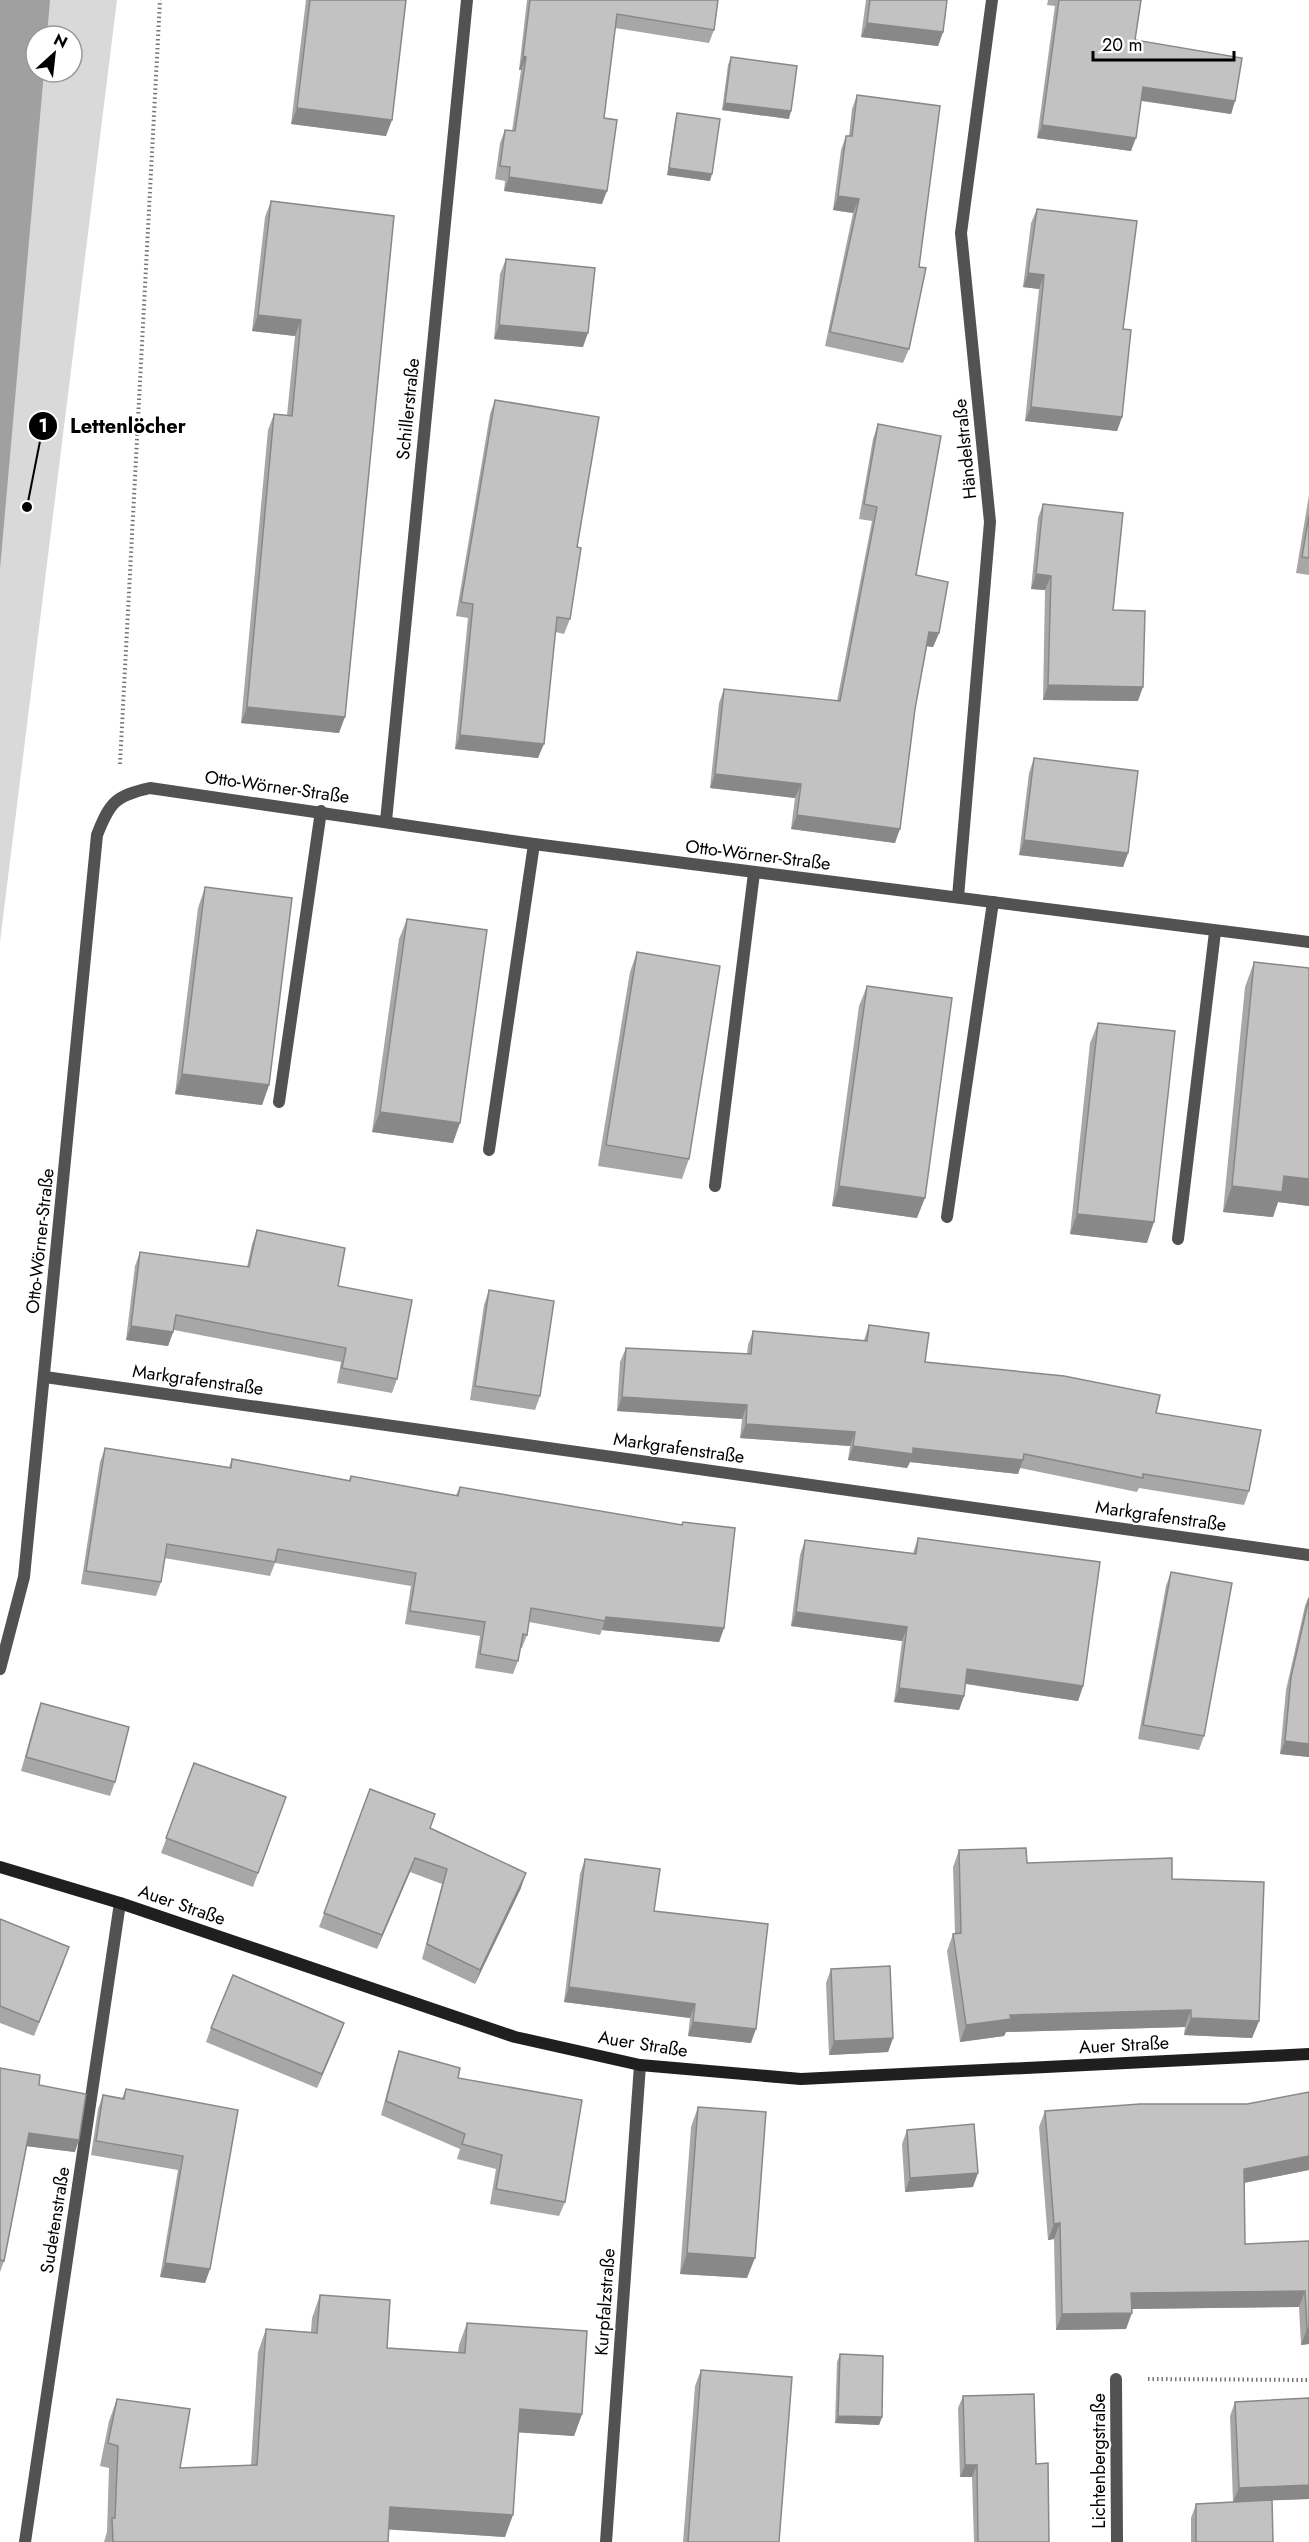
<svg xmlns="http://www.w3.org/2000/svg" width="1309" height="2542" font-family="Jost,sans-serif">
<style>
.green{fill:#d9d9d9;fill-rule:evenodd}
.water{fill:#a0a0a0}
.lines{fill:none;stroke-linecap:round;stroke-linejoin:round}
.path{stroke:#747474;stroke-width:4;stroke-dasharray:1.5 3;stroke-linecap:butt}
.service{stroke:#525252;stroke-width:12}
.minor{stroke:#525252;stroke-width:12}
.secondary{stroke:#1f1f1f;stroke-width:12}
.wall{fill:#a7a7a7}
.shaded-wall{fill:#888}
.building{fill:#c2c2c2;stroke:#888;stroke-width:1.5}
.labels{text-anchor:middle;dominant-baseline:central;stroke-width:4.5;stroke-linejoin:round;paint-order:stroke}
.street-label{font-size:18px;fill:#000;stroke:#fff}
.leader{fill:none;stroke:#000;stroke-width:2}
.callout-dot{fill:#000;stroke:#fff;stroke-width:2}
.mark-label{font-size:18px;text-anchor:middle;font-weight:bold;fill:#fff}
.callout-label{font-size:20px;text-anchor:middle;font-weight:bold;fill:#000;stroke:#fff;stroke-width:4.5;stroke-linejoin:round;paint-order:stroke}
</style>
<rect width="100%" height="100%" fill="#fff"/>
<path class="green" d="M 0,0 L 117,0 L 0,942 ZM 36,36 L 72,36 L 72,72 L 36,72 Z"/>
<path class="water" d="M 0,0 L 50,0 L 47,36 L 36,36 L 36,72 L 44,72 L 0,569 Z"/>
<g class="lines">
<g class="path">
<path d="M 120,764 L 160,0"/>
<path d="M 1148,2379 L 1309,2380"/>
</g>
<g class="service">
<path d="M 279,1102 L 321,811"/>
<path d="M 489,1150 L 534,844"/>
<path d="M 715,1186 L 754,873"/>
<path d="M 947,1217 L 993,902"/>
<path d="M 1178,1239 L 1215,932"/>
</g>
<g class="minor">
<path d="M 386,821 L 467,0"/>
<path d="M 958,897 L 990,522 L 961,233 L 992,0"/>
<path d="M 45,1377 L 1309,1555"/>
<path d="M 0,1669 L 24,1577 L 97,835 C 110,802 115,796 150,788 L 534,844 L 1309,942"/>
<path d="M 1116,2379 L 1117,2542"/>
<path d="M 25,2542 L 120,1903"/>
<path d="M 606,2542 L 640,2065"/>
</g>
<path class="secondary" d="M 0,1867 L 120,1903 L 515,2037 L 640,2065 L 801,2079 L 1309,2054"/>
</g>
<g class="wall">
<path d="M 306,0 L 406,0 L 386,136 L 291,124 Z"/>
<path d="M 527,0 L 718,0 L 714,30 L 709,43 L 615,28 L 604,118 L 602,204 L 504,191 L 505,181 L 495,179 L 500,143 L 505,130 L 512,131 L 521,70 L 519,70 Z"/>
<path d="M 866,0 L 947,0 L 943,32 L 938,46 L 861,37 Z"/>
<path d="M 1048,0 L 1141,0 L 1135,40 L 1235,101 L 1231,114 L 1141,101 L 1131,151 L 1037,138 L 1055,6 L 1047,5 Z"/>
<path d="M 731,57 L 789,119 L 722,110 L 728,65 Z"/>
<path d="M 857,95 L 909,349 L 903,363 L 825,346 L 853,213 L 833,210 L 841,150 L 846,136 L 849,136 L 852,109 Z"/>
<path d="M 677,113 L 710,181 L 667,175 L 675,120 Z"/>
<path d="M 271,201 L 394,216 L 339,733 L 241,723 L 268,430 L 274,414 L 287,415 L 295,336 L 252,331 L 265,217 Z"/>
<path d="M 1037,209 L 1123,329 L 1122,417 L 1117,431 L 1025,421 L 1039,289 L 1023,287 L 1031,223 Z"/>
<path d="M 506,259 L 583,347 L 494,339 L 500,274 Z"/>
<path d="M 495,400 L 577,547 L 570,619 L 564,634 L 555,632 L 538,758 L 455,749 L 468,618 L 456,616 L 490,414 Z"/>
<path d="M 878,424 L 916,575 L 939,633 L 933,647 L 927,646 L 915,709 L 895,843 L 791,829 L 795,798 L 710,788 L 719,703 L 724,689 L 837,701 L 872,521 L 859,519 L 873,439 Z"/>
<path d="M 1309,495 L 1309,575 L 1296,573 Z"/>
<path d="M 1043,504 L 1113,610 L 1138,701 L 1043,700 L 1045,590 L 1031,589 L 1038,518 Z"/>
<path d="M 1034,758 L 1128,853 L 1123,867 L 1019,855 L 1029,773 Z"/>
<path d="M 205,887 L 269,1085 L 262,1105 L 175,1094 L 198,908 Z"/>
<path d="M 407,919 L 453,1143 L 372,1132 L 399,939 Z"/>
<path d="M 637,952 L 689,1159 L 682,1179 L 598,1166 L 630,972 Z"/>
<path d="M 1254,962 L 1309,968 L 1309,1206 L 1278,1202 L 1273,1217 L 1223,1212 L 1245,987 Z"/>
<path d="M 867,986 L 917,1218 L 832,1206 L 859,1006 Z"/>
<path d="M 1098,1023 L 1147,1243 L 1070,1234 L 1090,1043 Z"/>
<path d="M 257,1230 L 338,1286 L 397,1379 L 392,1393 L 337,1383 L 341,1362 L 174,1330 L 168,1346 L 126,1340 L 135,1266 L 140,1252 L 247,1267 L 252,1244 Z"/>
<path d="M 489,1290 L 540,1396 L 535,1410 L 470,1400 L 484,1305 Z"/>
<path d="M 869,1325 L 925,1362 L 1156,1413 L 1249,1491 L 1244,1505 L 1139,1488 L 1137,1492 L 1020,1468 L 1018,1474 L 910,1462 L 907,1468 L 848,1460 L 850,1446 L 740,1438 L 742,1419 L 617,1411 L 620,1362 L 626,1348 L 747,1354 L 748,1345 L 753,1331 L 864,1340 Z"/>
<path d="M 105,1448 L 229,1467 L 232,1459 L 349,1480 L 351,1476 L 456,1495 L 460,1487 L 724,1628 L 719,1642 L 602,1630 L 600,1635 L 529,1622 L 527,1635 L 522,1648 L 520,1648 L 518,1661 L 513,1674 L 475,1668 L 480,1636 L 405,1624 L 411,1586 L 275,1563 L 270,1576 L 164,1558 L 161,1582 L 156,1596 L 81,1584 L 100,1462 Z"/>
<path d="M 918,1538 L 1083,1686 L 1078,1701 L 965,1684 L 964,1696 L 959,1710 L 894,1702 L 902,1641 L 791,1626 L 800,1555 L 805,1540 L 913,1553 Z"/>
<path d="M 1171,1572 L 1204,1736 L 1199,1750 L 1138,1739 L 1166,1586 Z"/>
<path d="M 1309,1596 L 1309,1757 L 1280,1754 L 1286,1690 L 1305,1606 Z"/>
<path d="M 41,1703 L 115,1782 L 110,1796 L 21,1771 L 36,1717 Z"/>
<path d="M 194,1763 L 286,1797 L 253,1887 L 161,1853 Z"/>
<path d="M 370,1789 L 430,1828 L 521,1888 L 475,1984 L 422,1959 L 442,1884 L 410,1872 L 377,1949 L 319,1927 Z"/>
<path d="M 959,1850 L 1027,1863 L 1172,1879 L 1259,2021 L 1252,2038 L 1184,2035 L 1185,2027 L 1006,2032 L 1004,2036 L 960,2042 L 947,1951 L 953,1934 L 955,1934 L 953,1867 Z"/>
<path d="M 585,1859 L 654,1911 L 751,2043 L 688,2036 L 690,2018 L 564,2002 L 580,1874 Z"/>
<path d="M 0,1919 L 64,1962 L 34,2036 L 0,2023 Z"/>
<path d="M 831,1969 L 893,2038 L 888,2052 L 829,2055 L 826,1983 Z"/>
<path d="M 344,2023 L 317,2088 L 206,2042 L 211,2028 Z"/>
<path d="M 399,2051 L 458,2078 L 565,2202 L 559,2216 L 490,2204 L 496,2169 L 457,2159 L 460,2149 L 381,2115 L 394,2066 Z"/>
<path d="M 0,2068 L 39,2085 L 75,2152 L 27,2146 L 4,2261 L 0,2272 Z"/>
<path d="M 126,2089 L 238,2110 L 210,2269 L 205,2283 L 160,2277 L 178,2170 L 91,2155 L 98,2109 L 103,2095 L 122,2098 Z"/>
<path d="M 1309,2092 L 1309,2170 L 1244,2183 L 1245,2244 L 1309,2241 L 1309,2344 L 1301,2345 L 1299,2307 L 1132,2309 L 1126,2329 L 1056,2330 L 1054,2239 L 1048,2240 L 1039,2127 L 1045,2111 L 1247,2104 Z"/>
<path d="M 698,2107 L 747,2278 L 680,2274 L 691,2127 Z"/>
<path d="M 907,2130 L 973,2187 L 905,2192 L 902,2144 Z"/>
<path d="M 320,2295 L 387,2348 L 458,2353 L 459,2345 L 467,2323 L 582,2414 L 574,2436 L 519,2432 L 505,2537 L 388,2529 L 388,2542 L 104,2542 L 107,2532 L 109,2468 L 100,2466 L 109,2421 L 117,2399 L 180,2468 L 251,2465 L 258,2352 L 266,2329 L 311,2332 L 312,2318 Z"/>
<path d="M 840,2354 L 882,2417 L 879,2425 L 835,2423 L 837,2362 Z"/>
<path d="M 701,2370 L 779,2542 L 683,2542 L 695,2386 Z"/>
<path d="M 963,2396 L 1036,2464 L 1049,2542 L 974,2542 L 972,2477 L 960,2477 L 958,2408 Z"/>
<path d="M 1309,2398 L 1309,2499 L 1272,2500 L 1273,2542 L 1191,2542 L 1191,2518 L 1196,2504 L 1233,2502 L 1230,2416 L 1235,2402 Z"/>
</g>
<g class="shaded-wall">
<path d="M 867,23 L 943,32 L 938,46 L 861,37 Z"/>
<path d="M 523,56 L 526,57 L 521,70 L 519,70 Z"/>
<path d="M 1143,87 L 1235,101 L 1231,114 L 1138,100 Z"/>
<path d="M 725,103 L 791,111 L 789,119 L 722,110 Z"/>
<path d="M 297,108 L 392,120 L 386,136 L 291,124 Z"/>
<path d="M 1042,125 L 1136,138 L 1131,151 L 1037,138 Z"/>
<path d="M 669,168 L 712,174 L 710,181 L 667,175 Z"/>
<path d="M 509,177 L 607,191 L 602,204 L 504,191 Z"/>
<path d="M 838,196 L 859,199 L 853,213 L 833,210 Z"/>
<path d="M 1028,273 L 1044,275 L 1039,289 L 1023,287 Z"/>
<path d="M 258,315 L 301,320 L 295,336 L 252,331 Z"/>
<path d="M 499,325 L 588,333 L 583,347 L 494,339 Z"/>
<path d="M 1031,407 L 1122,417 L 1117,431 L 1025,421 Z"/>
<path d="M 1036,574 L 1051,576 L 1045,590 L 1031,589 Z"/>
<path d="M 929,632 L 939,633 L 933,647 L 924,646 Z"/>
<path d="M 1048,685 L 1143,687 L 1138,701 L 1043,700 Z"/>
<path d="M 247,707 L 345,717 L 339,733 L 241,723 Z"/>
<path d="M 460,735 L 544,744 L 538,758 L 455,749 Z"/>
<path d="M 715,774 L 801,784 L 795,798 L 710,788 Z"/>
<path d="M 797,815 L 900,829 L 895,843 L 791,829 Z"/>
<path d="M 1024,840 L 1128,853 L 1123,867 L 1019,855 Z"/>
<path d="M 182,1074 L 269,1085 L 262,1105 L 175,1094 Z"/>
<path d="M 380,1112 L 460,1123 L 453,1143 L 372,1132 Z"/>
<path d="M 1284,1176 L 1309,1179 L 1309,1206 L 1278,1202 L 1273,1217 L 1223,1212 L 1232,1186 Z"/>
<path d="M 839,1186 L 925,1198 L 917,1218 L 832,1206 Z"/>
<path d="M 1077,1214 L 1154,1222 L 1147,1243 L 1070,1234 Z"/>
<path d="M 131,1326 L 173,1332 L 168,1346 L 126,1340 Z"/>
<path d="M 622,1397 L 747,1405 L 742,1419 L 617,1411 Z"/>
<path d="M 746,1424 L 855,1432 L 850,1446 L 740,1438 Z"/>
<path d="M 853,1446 L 913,1448 L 1023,1460 L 1018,1474 L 910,1462 L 907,1468 L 848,1460 Z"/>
<path d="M 796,1612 L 907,1627 L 902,1641 L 791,1626 Z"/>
<path d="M 606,1617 L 724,1628 L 719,1642 L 602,1630 Z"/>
<path d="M 967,1669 L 1083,1686 L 1078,1701 L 962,1683 Z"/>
<path d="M 899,1688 L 964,1696 L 959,1710 L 894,1702 Z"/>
<path d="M 1285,1741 L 1309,1744 L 1309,1757 L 1280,1754 Z"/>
<path d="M 415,1858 L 410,1872 L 377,1949 L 382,1935 Z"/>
<path d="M 526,1873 L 521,1888 L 475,1984 L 480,1970 Z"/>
<path d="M 569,1987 L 695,2004 L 690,2018 L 564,2002 Z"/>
<path d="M 1191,2010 L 1185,2027 L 1006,2032 L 1004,2036 L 960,2042 L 966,2025 L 1010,2015 Z"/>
<path d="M 1191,2018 L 1259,2021 L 1252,2038 L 1184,2035 Z"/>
<path d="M 693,2022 L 756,2029 L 751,2043 L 688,2036 Z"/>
<path d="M 344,2023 L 339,2037 L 317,2088 L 322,2074 Z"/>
<path d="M 893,2038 L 888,2052 L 829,2055 L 834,2041 Z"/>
<path d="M 29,2133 L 79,2140 L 75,2152 L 25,2146 Z"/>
<path d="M 1309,2156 L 1309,2170 L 1238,2184 L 1244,2169 Z"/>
<path d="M 978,2173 L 973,2187 L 905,2192 L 910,2178 Z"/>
<path d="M 1060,2223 L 1054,2239 L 1048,2240 L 1054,2224 Z"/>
<path d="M 687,2253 L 755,2258 L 747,2278 L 680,2274 Z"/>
<path d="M 165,2263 L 210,2269 L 205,2283 L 160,2277 Z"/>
<path d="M 1305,2291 L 1299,2307 L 1126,2309 L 1131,2293 Z"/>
<path d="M 1132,2313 L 1126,2329 L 1056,2330 L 1062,2314 Z"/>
<path d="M 1307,2329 L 1309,2329 L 1309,2344 L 1301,2345 Z"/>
<path d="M 520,2409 L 582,2414 L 574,2436 L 512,2432 Z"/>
<path d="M 838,2416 L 882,2417 L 879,2425 L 835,2423 Z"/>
<path d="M 965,2465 L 977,2465 L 972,2477 L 960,2477 Z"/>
<path d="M 1309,2485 L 1309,2499 L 1233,2502 L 1239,2488 Z"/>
<path d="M 390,2507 L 513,2515 L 505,2537 L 381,2529 Z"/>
</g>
<g class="building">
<path d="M 310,0 L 406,0 L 392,120 L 297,108 Z"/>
<path d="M 530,0 L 718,0 L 714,30 L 617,14 L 604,118 L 617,120 L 607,191 L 509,177 L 510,167 L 500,166 L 505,130 L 515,131 L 526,57 L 523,56 Z"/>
<path d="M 870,0 L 947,0 L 943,32 L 867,23 Z"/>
<path d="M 1059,0 L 1141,0 L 1135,40 L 1242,58 L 1235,101 L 1143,87 L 1136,138 L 1042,125 Z"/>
<path d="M 731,57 L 797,66 L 791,111 L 725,103 Z"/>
<path d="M 857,95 L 940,106 L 919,267 L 926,268 L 909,349 L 830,332 L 859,199 L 838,196 L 846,136 L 852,136 Z"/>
<path d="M 677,113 L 720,119 L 712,174 L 669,168 Z"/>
<path d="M 271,201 L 394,216 L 345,717 L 247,707 L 274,414 L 292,416 L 301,320 L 258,315 Z"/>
<path d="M 1037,209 L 1137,221 L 1123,329 L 1131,330 L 1122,417 L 1031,407 L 1044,275 L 1028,273 Z"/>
<path d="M 506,259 L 595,268 L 588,333 L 499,325 Z"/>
<path d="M 495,400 L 599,417 L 577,547 L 581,548 L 570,619 L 557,617 L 544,744 L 460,735 L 473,604 L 461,602 Z"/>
<path d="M 878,424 L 941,436 L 916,575 L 948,582 L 939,633 L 929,632 L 915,709 L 900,829 L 797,815 L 801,784 L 715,774 L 724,689 L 840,701 L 877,507 L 864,504 Z"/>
<path d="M 1043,504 L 1123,513 L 1113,610 L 1145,611 L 1143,687 L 1048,685 L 1051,576 L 1036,574 Z"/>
<path d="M 1309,515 L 1309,558 L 1302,557 Z"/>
<path d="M 1034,758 L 1138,771 L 1128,853 L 1024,840 Z"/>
<path d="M 205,887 L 292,898 L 269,1085 L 182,1074 Z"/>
<path d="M 407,919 L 487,930 L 460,1123 L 380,1112 Z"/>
<path d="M 637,952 L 720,966 L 689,1159 L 606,1145 Z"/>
<path d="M 1254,962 L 1309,968 L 1309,1179 L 1284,1176 L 1282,1192 L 1232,1186 Z"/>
<path d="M 867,986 L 952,998 L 925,1198 L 839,1186 Z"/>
<path d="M 1098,1023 L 1175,1031 L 1154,1222 L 1077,1214 Z"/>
<path d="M 257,1230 L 345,1248 L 338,1286 L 412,1300 L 397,1379 L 342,1368 L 346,1348 L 176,1315 L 173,1332 L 131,1326 L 140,1252 L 249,1267 Z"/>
<path d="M 489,1290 L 554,1301 L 540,1396 L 475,1386 Z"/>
<path d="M 869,1325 L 929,1333 L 925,1362 L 1064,1376 L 1160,1395 L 1156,1413 L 1261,1430 L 1249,1491 L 1143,1474 L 1143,1478 L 1024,1454 L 1023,1460 L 913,1448 L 913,1454 L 853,1446 L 855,1432 L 746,1424 L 747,1405 L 622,1397 L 626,1348 L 751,1354 L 753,1331 L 867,1341 Z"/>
<path d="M 105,1448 L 231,1468 L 232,1459 L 350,1481 L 351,1476 L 458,1496 L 460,1487 L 682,1525 L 683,1522 L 735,1528 L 724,1628 L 606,1617 L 605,1621 L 531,1608 L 527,1635 L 523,1634 L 518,1661 L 480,1654 L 485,1622 L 410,1611 L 416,1573 L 278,1549 L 275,1562 L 167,1544 L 161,1582 L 86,1571 Z"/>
<path d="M 918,1538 L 1100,1562 L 1083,1686 L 967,1669 L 964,1696 L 899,1688 L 907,1627 L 796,1612 L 805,1540 L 916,1554 Z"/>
<path d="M 1171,1572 L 1232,1583 L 1204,1736 L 1143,1725 Z"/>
<path d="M 1309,1598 L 1309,1744 L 1285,1741 L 1291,1677 Z"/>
<path d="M 41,1703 L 129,1727 L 115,1782 L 26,1757 Z"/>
<path d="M 194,1763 L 286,1797 L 258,1873 L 166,1838 Z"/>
<path d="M 370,1789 L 435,1814 L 430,1828 L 526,1873 L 480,1970 L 427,1944 L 447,1869 L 415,1858 L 382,1935 L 324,1913 Z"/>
<path d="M 1026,1848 L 1027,1863 L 1172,1858 L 1172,1879 L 1264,1882 L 1259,2021 L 1191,2018 L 1191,2010 L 1010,2015 L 1011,2019 L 966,2025 L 953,1934 L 961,1933 L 959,1850 Z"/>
<path d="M 585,1859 L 660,1869 L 654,1911 L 768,1924 L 756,2029 L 693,2022 L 695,2004 L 569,1987 Z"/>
<path d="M 0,1919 L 69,1947 L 39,2022 L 0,2006 Z"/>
<path d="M 890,1966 L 893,2038 L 834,2041 L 831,1969 Z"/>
<path d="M 233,1975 L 344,2023 L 322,2074 L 211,2028 Z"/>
<path d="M 399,2051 L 460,2068 L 458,2078 L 582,2100 L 565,2202 L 496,2189 L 502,2155 L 462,2144 L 465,2134 L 386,2101 Z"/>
<path d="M 0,2068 L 40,2075 L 39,2085 L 86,2094 L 79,2140 L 29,2133 L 4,2261 L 0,2260 Z"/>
<path d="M 126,2089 L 238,2110 L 210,2269 L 165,2263 L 183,2156 L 96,2141 L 103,2095 L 124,2099 Z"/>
<path d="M 1309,2092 L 1309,2156 L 1244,2169 L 1245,2244 L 1309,2241 L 1309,2329 L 1307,2329 L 1305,2291 L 1131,2293 L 1132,2313 L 1062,2314 L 1060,2223 L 1054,2224 L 1045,2111 L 1140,2104 L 1247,2104 Z"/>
<path d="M 698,2107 L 766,2112 L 755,2258 L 687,2253 Z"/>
<path d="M 974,2124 L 978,2173 L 910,2178 L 907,2130 Z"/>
<path d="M 320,2295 L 390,2300 L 387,2348 L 465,2353 L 467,2323 L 587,2331 L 582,2414 L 520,2409 L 513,2515 L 390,2507 L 388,2542 L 113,2542 L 112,2518 L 115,2518 L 118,2446 L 108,2443 L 117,2399 L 190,2409 L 180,2468 L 257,2465 L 266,2329 L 317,2333 Z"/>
<path d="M 840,2354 L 883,2356 L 882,2417 L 838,2416 Z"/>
<path d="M 701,2370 L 792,2377 L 779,2542 L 688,2542 Z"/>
<path d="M 1034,2394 L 1036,2464 L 1048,2463 L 1049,2542 L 978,2542 L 977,2465 L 965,2465 L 963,2396 Z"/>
<path d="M 1309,2398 L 1309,2485 L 1239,2488 L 1235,2402 Z"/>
<path d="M 1272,2500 L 1273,2542 L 1196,2542 L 1196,2504 Z"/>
</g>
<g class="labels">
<g class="street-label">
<text transform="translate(408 409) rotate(-84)">Schillerstraße</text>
<text transform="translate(965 449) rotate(-96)">Händelstraße</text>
<text transform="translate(277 787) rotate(8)">Otto-Wörner-Straße</text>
<text transform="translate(758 855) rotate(7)">Otto-Wörner-Straße</text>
<text transform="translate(40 1241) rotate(-84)">Otto-Wörner-Straße</text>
<text transform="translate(198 1380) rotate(8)">Markgrafenstraße</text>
<text transform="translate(679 1448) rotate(8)">Markgrafenstraße</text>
<text transform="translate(1161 1516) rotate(8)">Markgrafenstraße</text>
<text transform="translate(182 1905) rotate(19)">Auer Straße</text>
<text transform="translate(643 2044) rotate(9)">Auer Straße</text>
<text transform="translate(1124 2045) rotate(-3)">Auer Straße</text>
<text transform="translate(55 2220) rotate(-81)">Sudetenstraße</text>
<text transform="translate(605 2302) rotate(-86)">Kurpfalzstraße</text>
<text transform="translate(1099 2461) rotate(-90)">Lichtenbergstraße</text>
</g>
</g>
<path class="leader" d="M27 507L43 426"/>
<g class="callout-dot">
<circle cx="27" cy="507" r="6"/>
<circle cx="43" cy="426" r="15"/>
</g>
<g class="mark-label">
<text x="43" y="432">1</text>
</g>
<g class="callout-label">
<text x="128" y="433">Lettenlöcher</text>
</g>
<g transform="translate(54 54) rotate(27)"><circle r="28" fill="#ffffff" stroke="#999999" stroke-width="1.5"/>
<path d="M0-4.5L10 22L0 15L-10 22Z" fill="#000000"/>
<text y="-9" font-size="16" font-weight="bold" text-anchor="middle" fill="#000000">N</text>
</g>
<path d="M1093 51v9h141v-9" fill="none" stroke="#000000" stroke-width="3"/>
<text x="1102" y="51" font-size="18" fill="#000000" stroke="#ffffff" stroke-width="4.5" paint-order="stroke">20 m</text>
</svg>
